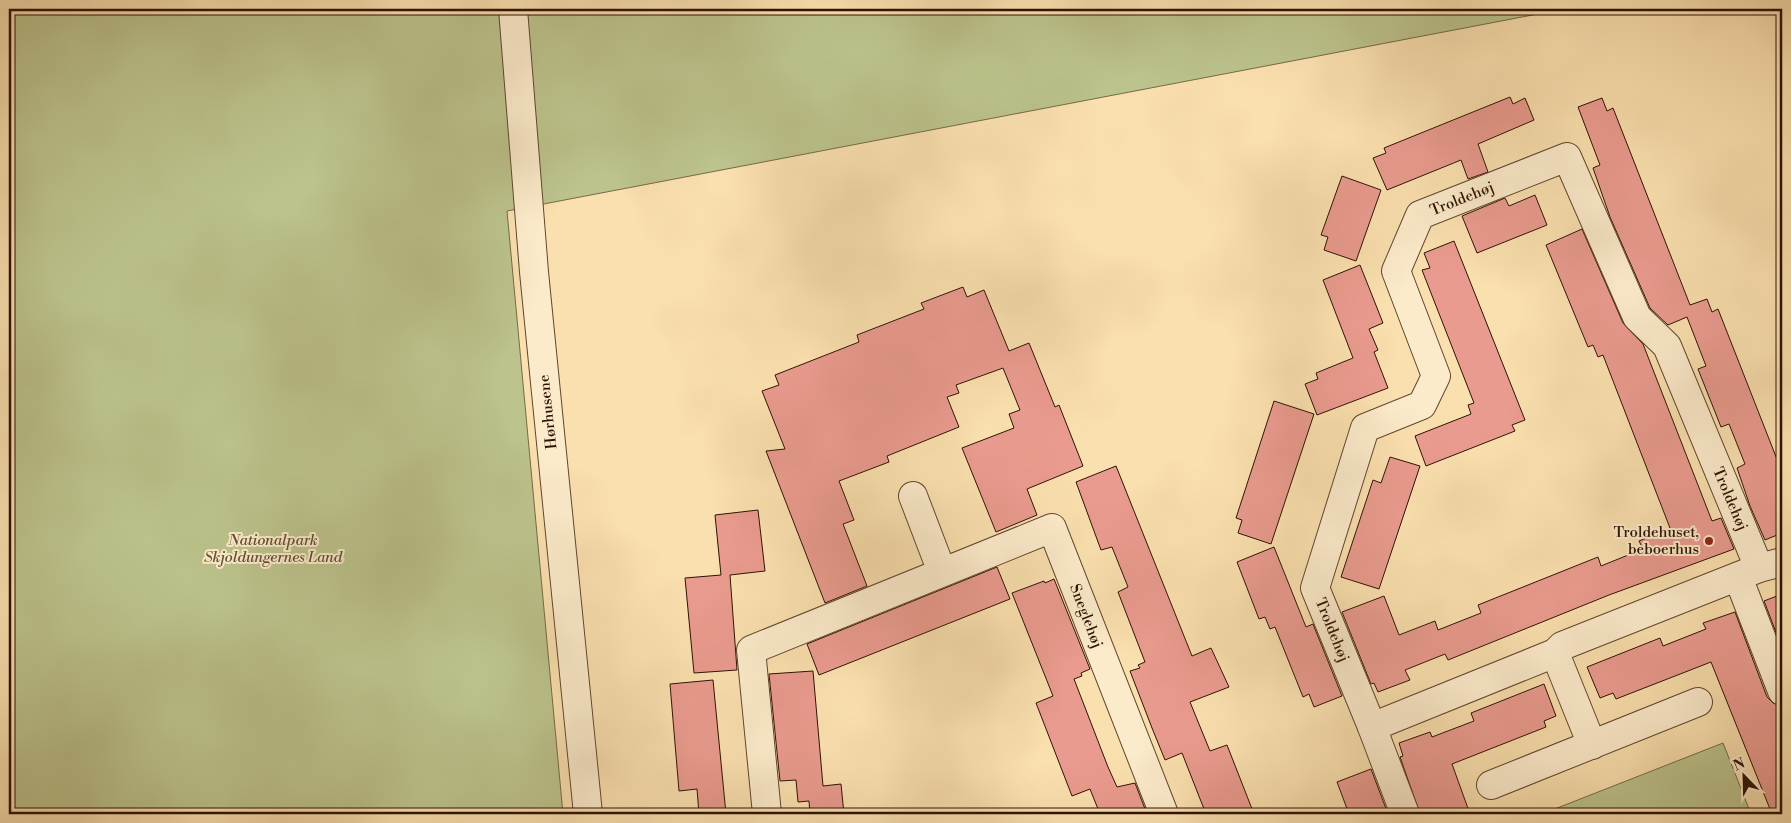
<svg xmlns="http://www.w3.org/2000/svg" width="1791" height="823" font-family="'Libre Bodoni',serif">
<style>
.green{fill:#bcc38c;stroke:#756a48}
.building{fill:#ea9b8f;stroke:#2e1203}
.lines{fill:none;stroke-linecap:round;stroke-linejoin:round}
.minor-casing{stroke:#61462e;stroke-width:30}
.minor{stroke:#fcebcb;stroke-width:28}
.poi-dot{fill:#8f2418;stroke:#fcebcb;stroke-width:2}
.labels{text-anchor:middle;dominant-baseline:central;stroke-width:4;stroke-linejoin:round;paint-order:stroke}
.street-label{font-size:15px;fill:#2e1203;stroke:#fcebcb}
.poi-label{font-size:15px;fill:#2e1203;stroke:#fcebcb;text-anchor:end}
.park-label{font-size:15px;font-style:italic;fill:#605033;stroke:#fcebcb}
</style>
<rect width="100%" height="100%" fill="#fbe0af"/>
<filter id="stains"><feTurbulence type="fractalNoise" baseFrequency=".004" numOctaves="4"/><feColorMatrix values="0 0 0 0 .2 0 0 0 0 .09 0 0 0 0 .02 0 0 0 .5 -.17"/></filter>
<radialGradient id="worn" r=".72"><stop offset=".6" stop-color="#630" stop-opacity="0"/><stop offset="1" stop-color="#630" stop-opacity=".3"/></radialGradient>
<g class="green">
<path d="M 9,9 L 1564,9 L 507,211 L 563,814 L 9,814 Z"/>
<path d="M 1723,743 L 1751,814 L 1542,814 Z"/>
</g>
<g class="building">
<path d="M 1510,97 L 1513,104 L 1525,98 L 1534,120 L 1478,144 L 1488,172 L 1468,179 L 1461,160 L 1387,190 L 1373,158 L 1386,153 L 1384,148 Z"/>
<path d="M 1602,98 L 1607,111 L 1613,108 L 1690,305 L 1707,299 L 1712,312 L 1718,309 L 1782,472 L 1782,533 L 1765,540 L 1750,506 L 1737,468 L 1745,464 L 1729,424 L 1721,427 L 1698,369 L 1706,366 L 1687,317 L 1668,325 L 1650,308 L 1610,217 L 1593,168 L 1600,165 L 1578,107 Z"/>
<path d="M 1342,176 L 1381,190 L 1356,261 L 1324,250 L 1328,237 L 1321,235 Z"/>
<path d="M 1535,195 L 1547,225 L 1477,253 L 1462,216 L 1505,198 L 1509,206 Z"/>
<path d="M 1582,229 L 1623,323 L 1643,344 L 1712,521 L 1721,518 L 1734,549 L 1609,595 L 1448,660 L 1445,654 L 1405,670 L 1410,680 L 1378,692 L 1374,683 L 1371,684 L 1342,612 L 1384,596 L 1399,635 L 1435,621 L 1438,630 L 1481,613 L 1478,605 L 1598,557 L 1601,566 L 1643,549 L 1639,541 L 1670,528 L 1603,355 L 1598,357 L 1593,345 L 1588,347 L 1546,245 Z"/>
<path d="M 1454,241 L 1525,420 L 1512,425 L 1515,431 L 1426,466 L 1415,436 L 1471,414 L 1468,405 L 1474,403 L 1422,270 L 1430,268 L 1424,253 Z"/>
<path d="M 1360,265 L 1383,323 L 1369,329 L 1378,350 L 1374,352 L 1388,388 L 1317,415 L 1305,384 L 1318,379 L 1316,373 L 1353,358 L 1323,280 Z"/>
<path d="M 963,287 L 967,297 L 984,290 L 1009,351 L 1029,343 L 1055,407 L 1059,405 L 1083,466 L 1027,489 L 1037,515 L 996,532 L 962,448 L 1014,428 L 1009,414 L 1020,410 L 1003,368 L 956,385 L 959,393 L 947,397 L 959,427 L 887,456 L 889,462 L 839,481 L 854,520 L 843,524 L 867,586 L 825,603 L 766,451 L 785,449 L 762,391 L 779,385 L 775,375 L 859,342 L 857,335 L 924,309 L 921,303 Z"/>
<path d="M 1274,401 L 1314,414 L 1271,544 L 1238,533 L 1242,520 L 1236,518 Z"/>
<path d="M 1390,457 L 1420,466 L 1379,589 L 1341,577 L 1373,480 L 1381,483 Z"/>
<path d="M 1116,466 L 1192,656 L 1211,648 L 1229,687 L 1190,702 L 1210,751 L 1227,745 L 1254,814 L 1206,814 L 1182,753 L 1165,760 L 1152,728 L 1130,671 L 1140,668 L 1138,665 L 1145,662 L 1118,592 L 1128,587 L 1112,547 L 1101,550 L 1076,482 Z"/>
<path d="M 758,510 L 765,571 L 730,575 L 737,670 L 694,673 L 685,578 L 721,575 L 715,515 Z"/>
<path d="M 1274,547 L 1306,627 L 1313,624 L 1342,696 L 1314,707 L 1309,694 L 1303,697 L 1275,627 L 1270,629 L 1265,617 L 1259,619 L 1237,562 Z"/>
<path d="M 997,567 L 1010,599 L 819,675 L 807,644 Z"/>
<path d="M 1054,579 L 1090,669 L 1081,673 L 1082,676 L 1074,679 L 1108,767 L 1117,787 L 1135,783 L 1147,814 L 1100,814 L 1090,789 L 1072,796 L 1036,703 L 1053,696 L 1012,593 L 1044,581 L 1045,583 Z"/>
<path d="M 1782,594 L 1782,648 L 1764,601 Z"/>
<path d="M 1735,612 L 1767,697 L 1773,703 L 1782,706 L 1782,814 L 1772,814 L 1711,662 L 1616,699 L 1613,693 L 1600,698 L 1587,667 L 1660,638 L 1663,646 L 1706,629 L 1703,623 Z"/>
<path d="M 813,671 L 823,786 L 841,784 L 844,814 L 810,814 L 809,801 L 798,802 L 796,780 L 780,781 L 769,674 Z"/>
<path d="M 713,680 L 726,814 L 699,814 L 697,789 L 679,791 L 670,684 Z"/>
<path d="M 1544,684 L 1556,716 L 1544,721 L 1546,727 L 1452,764 L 1470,814 L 1420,814 L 1400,757 L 1403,756 L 1399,743 L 1430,732 L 1432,737 L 1474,721 L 1471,713 Z"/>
<path d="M 1371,769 L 1388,814 L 1349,814 L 1337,782 Z"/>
</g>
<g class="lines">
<defs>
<g id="minor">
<path d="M 513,9 L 534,272 L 588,814"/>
<path d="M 913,496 L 942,572"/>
<path d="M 1738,577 L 1782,691"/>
<path d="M 1555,653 L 1592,745"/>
<path d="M 1372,727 L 1555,653 L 1562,646 L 1759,568 L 1782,562"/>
<path d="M 1491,785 L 1698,702"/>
<path d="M 767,814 L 751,650 L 1052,528 L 1164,814"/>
<path d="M 1405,814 L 1372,727 L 1315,588 L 1365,428 L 1422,405 L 1436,376 L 1396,271 L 1420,215 L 1567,157 L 1637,317 L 1667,346 L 1759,568"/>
</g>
</defs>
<use href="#minor" class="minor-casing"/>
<use href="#minor" class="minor"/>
</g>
<circle class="poi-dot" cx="1709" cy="541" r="5"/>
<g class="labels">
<g class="street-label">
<text transform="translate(1462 199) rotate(-22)">Troldehøj</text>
<text transform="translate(548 412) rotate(-96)">Hørhusene</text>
<text transform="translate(1730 499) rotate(67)">Troldehøj</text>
<text transform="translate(1086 616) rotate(69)">Sneglehøj</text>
<text transform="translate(1332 630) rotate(68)">Troldehøj</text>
</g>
<g class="poi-label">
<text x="1699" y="532">Troldehuset,<tspan x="1699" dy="17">beboerhus</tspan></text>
</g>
<g class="park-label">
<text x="273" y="540">Nationalpark<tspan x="273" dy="17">Skjoldungernes Land</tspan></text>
</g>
</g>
<rect width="1791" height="823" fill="none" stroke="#fbe0af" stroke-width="30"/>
<rect x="10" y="10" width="1771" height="803" fill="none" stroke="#2e1203" stroke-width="2.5"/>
<rect x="15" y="15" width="1761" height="793" fill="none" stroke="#2e1203"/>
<g transform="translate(1744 776) rotate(337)" stroke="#fcebcb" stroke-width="4" paint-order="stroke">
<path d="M0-4L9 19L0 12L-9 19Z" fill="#2e1203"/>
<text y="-8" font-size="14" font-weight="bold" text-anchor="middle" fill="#2e1203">N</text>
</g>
<rect width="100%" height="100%" filter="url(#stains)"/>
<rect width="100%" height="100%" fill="url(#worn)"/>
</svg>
